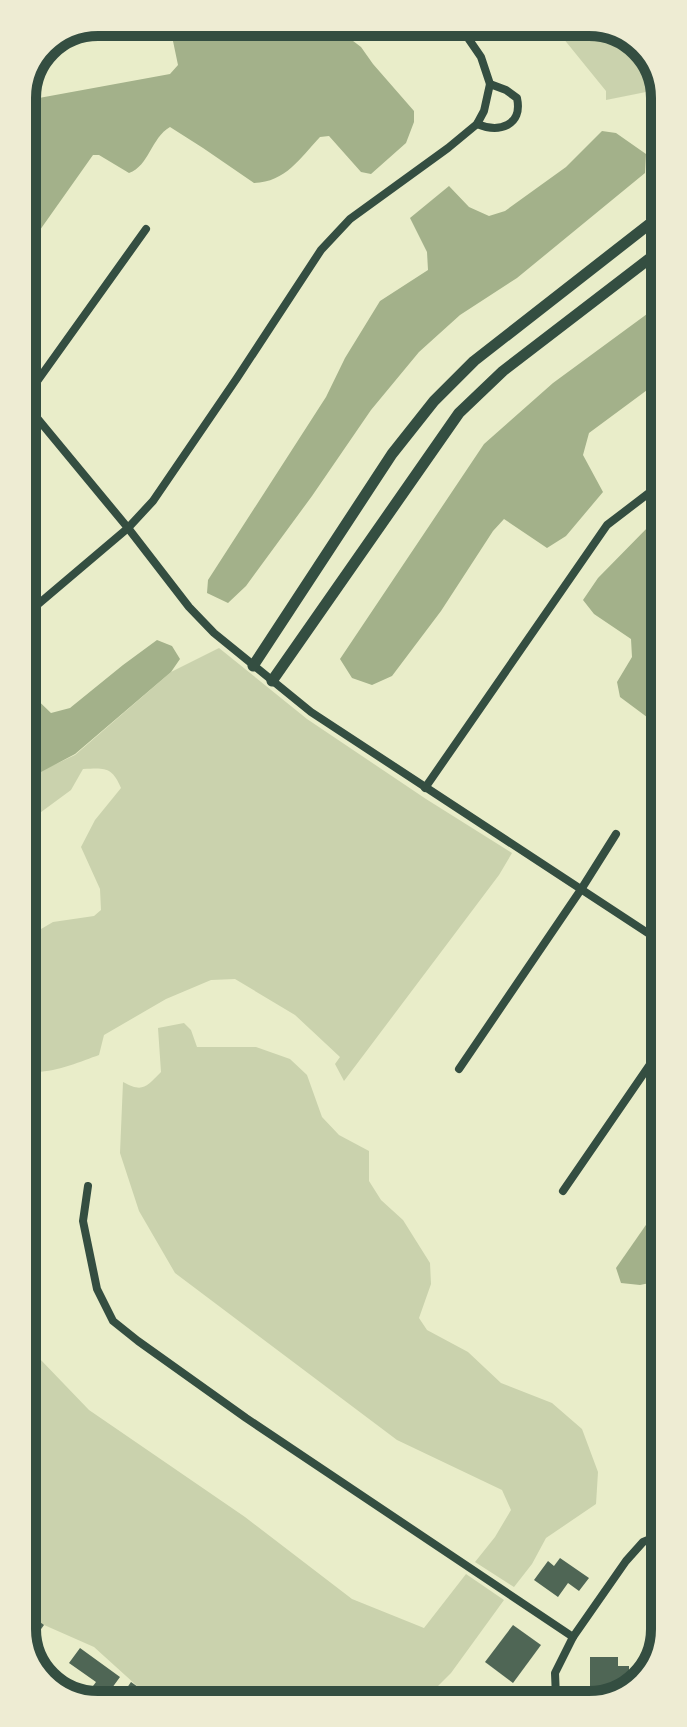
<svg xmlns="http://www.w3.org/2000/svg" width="687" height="1727" font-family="'Fira Sans',sans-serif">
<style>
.green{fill:#cad2ad}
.water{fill:#a3b18a}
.building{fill:#4f6655}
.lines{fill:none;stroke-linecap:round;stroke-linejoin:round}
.minor{stroke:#344e41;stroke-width:8}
.tertiary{stroke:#344e41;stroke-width:11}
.rim{fill:none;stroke:#344e41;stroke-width:10}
</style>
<rect width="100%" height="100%" fill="#e9edc9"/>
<g class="green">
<path d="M 550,22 L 595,22 L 636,38 L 661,74 L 661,89 L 606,100 L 606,91 Z"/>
<path d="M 219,648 L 307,719 L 426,799 L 512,853 L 499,875 L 344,1081 L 335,1064 L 340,1057 L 295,1015 L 235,979 L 211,980 L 166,999 L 104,1035 L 99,1055 C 79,1062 46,1077 24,1070 L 24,939 L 53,922 L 94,916 L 101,910 L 100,889 L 81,847 L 95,820 L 121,788 C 112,766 104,768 83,769 L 71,790 L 33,818 L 24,832 L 24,755 L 41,771 L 75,755 L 171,672 Z"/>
<path d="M 184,1023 L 191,1030 L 197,1047 L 256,1047 L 290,1059 L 307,1075 L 322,1117 L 339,1135 L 369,1151 L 369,1181 L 381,1200 L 403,1220 L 430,1263 L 431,1284 L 419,1318 L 427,1330 L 468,1352 L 501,1383 L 552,1403 L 582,1429 L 598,1472 L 596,1504 L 546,1538 L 532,1564 L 514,1587 L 475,1562 L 495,1537 L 511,1510 L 502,1490 L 397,1440 L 175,1273 L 139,1211 L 120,1153 L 123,1082 C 143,1093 146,1087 161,1072 L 158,1028 Z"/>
<path d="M 25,1328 L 39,1358 L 89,1410 L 245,1517 L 352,1599 L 424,1628 L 466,1574 L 504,1600 L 451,1673 L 422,1702 L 157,1704 L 94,1647 L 26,1617 Z"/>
</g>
<g class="water">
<path d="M 169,22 L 328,22 L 361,47 L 373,64 L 414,111 L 414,122 L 406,143 L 371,174 L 361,172 L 329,136 L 320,137 C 300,158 286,182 254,183 L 203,148 L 170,127 C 151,138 149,166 129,173 L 99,155 L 93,155 L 23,254 L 22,198 L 31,186 L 22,129 L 22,104 L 28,100 L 170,74 L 178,65 Z"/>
<path d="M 602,131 L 616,133 L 646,154 L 645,173 L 517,278 L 460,315 L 419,352 L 371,410 L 312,496 L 246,586 L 228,603 L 207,593 L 208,580 L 326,397 L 345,358 L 380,301 L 428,270 L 427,252 L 410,218 L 449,186 L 469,207 L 489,216 L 505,211 L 566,167 Z"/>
<path d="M 662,303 L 662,379 L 589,433 L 583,455 L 603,492 L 566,536 L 547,548 L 504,519 L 493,531 L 441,611 L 392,676 L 372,685 L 352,678 L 340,659 L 484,444 L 553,383 Z"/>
<path d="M 652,523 L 662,523 L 663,729 L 620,697 L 617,682 L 632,657 L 631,639 L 594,614 L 583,600 L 598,578 Z"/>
<path d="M 157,640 L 172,646 L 180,659 L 171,672 L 75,754 L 41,772 L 24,755 L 24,687 L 51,713 L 70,708 L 123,665 Z"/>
<path d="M 664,1199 L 664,1280 L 640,1285 L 621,1283 L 616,1268 Z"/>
</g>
<g class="building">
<path d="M 560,1558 L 589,1578 L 579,1591 L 568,1583 L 558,1597 L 534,1580 L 548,1561 L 554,1566 Z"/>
<path d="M 26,1612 L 44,1625 L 26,1650 Z"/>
<path d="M 513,1625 L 541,1645 L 513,1683 L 485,1662 Z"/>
<path d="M 80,1648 L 120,1677 L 101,1703 L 87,1694 L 96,1682 L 69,1663 Z"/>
<path d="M 590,1657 L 618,1657 L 618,1666 L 629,1666 L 629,1685 L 612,1685 L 612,1691 L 590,1691 Z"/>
<path d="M 131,1682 L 159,1702 L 157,1704 L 115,1705 Z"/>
</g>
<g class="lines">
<g class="minor">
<path d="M 477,124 C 499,133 523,126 517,98 L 506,90 L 490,84"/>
<path d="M 23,401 L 128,528 L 189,607 L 214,633 L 311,712 L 663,943"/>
<path d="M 23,401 L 146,229"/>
<path d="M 23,617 L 128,528 L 153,501 L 237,378 L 321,250 L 350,219 L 448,148 L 477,124 L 484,111 L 490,84 L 481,57 L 457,22"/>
<path d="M 425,788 L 607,525 L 662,483"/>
<path d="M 459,1069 L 582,888 L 616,834"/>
<path d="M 88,1186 L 83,1221 L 97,1289 L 113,1321 L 138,1341 L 246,1418 L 573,1637"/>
<path d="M 563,1191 L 664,1044"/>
<path d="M 558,1702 L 556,1697 L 555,1673 L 573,1637 L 626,1561 L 643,1542 L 665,1533"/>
</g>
<g class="tertiary">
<path d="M 253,666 L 392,454 L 434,401 L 474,361 L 661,215"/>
<path d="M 272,681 L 459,413 L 503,371 L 662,249"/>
</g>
</g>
<path d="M0 0H687V1727H0ZM98 36H589A62 62 0 0 1 651 98V1629A62 62 0 0 1 589 1691H98A62 62 0 0 1 36 1629V98A62 62 0 0 1 98 36Z" fill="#eeecd3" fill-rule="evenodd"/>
<path class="rim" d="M98 36H589A62 62 0 0 1 651 98V1629A62 62 0 0 1 589 1691H98A62 62 0 0 1 36 1629V98A62 62 0 0 1 98 36Z"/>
</svg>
